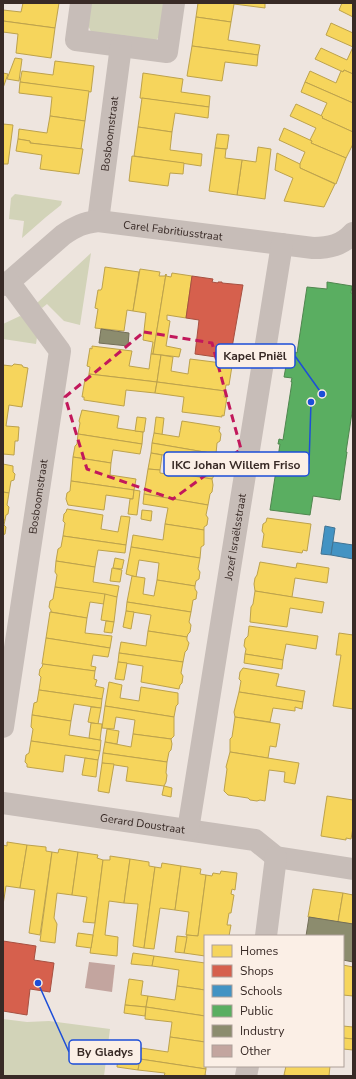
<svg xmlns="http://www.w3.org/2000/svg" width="356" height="1079" font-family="'Nunito Sans',sans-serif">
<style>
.green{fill:#d2d3b8}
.homes{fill:#f6d55c;stroke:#bda24c}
.shops{fill:#d6604d;stroke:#a75041}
.schools{fill:#4393c3;stroke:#407494}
.public{fill:#5aae61;stroke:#50864f}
.industry{fill:#8c8c6e;stroke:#736f58}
.building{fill:#c3a59f}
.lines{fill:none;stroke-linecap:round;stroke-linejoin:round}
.minor{stroke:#c7bdb8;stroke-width:22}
.marked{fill:none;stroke:#c2185b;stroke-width:3;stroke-dasharray:8 5;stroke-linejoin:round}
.labels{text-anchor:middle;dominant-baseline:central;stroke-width:4;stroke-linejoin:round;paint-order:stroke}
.street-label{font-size:11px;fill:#382a26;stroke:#fbefe6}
.leader{fill:none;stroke:#1d4ed8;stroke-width:1.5}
.callout-dot{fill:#1d4ed8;stroke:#fbefe6;stroke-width:1.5}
.callout{fill:#fbefe6;stroke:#1d4ed8;stroke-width:1.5}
.callout-label{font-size:12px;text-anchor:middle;font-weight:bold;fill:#382a26}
</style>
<rect width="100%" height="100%" fill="#eee5df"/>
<g class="green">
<path d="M 89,3 L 167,3 L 162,33 L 154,43 L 92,34 L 87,23 Z"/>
<path d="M 15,194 L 62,201 L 61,205 L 46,217 L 22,238 L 24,221 L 9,219 L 11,198 Z"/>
<path d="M 91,253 L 80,325 L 64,321 L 47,304 L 42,308 L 37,303 Z"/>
<path d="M 20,316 L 22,317 L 37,337 L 36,344 L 3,339 L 3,324 Z"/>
<path d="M 3,1019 L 27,1022 L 49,1021 L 110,1029 L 104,1076 L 3,1076 Z"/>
</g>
<g class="homes">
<path d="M 23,3 L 59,3 L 55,28 L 3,21 L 3,10 L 21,12 Z"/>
<path d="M 198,3 L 265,3 L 265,8 L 234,4 L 231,22 L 196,17 Z"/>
<path d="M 342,3 L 353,3 L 353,17 L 339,10 Z"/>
<path d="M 196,17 L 231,22 L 228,40 L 260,45 L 258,55 L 192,46 Z"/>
<path d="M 3,21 L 55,28 L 51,58 L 16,53 L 18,34 L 3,32 Z"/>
<path d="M 331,23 L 353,33 L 353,47 L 326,35 Z"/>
<path d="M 192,46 L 258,55 L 257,66 L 225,62 L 222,81 L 187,76 Z"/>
<path d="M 353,47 L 353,74 L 344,70 L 343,72 L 341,71 L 315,59 L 321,48 L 347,60 Z"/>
<path d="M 15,58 L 22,59 L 19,81 L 7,79 Z"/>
<path d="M 55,61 L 94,66 L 91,92 L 20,82 L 22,71 L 53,75 Z"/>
<path d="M 344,70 L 353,74 L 353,103 L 305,82 L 310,71 L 336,83 L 341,71 L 343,72 Z"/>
<path d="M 3,73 L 8,74 L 3,88 Z"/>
<path d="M 143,73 L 183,79 L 181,92 L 210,96 L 209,107 L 140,98 Z"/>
<path d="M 20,82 L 89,91 L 85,121 L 50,116 L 52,97 L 19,93 Z"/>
<path d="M 305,82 L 353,103 L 353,132 L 322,118 L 323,117 L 321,116 L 327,103 L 301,92 Z"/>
<path d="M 142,98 L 209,107 L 208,118 L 175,113 L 172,132 L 138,127 Z"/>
<path d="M 296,104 L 322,116 L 323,117 L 322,118 L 353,132 L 353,144 L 346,158 L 311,143 L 312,141 L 310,140 L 316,128 L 290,116 Z"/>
<path d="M 50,116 L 85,121 L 81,149 L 30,143 L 30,141 L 18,139 L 19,129 L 47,133 Z"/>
<path d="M 3,124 L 13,125 L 8,164 L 3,164 Z"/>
<path d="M 138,127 L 172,132 L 170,150 L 202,154 L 201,166 L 134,156 Z"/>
<path d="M 284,128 L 312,141 L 311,143 L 346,158 L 336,184 L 300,168 L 299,166 L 305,152 L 279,140 Z"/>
<path d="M 217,134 L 229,135 L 227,149 L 215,148 Z"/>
<path d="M 18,139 L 30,141 L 30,143 L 83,149 L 79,174 L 40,169 L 42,155 L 16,151 Z"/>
<path d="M 258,147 L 271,149 L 265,199 L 237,195 L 242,160 L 256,162 Z"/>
<path d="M 215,148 L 226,149 L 225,158 L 242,160 L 237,195 L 209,191 Z"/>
<path d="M 277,153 L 300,164 L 300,168 L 335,184 L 324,207 L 284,201 L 293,178 L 275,170 Z"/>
<path d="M 132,156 L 184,163 L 183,174 L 170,173 L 168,186 L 129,181 Z"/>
<path d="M 105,267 L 139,272 L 133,311 L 127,310 L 124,331 L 95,328 L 98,309 L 95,308 L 98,290 L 101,290 L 102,288 Z"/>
<path d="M 140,269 L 160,272 L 159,276 L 165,276 L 166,274 L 153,354 L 151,354 L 153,342 L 143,340 L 146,313 L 133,311 Z"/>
<path d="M 172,273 L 192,276 L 186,318 L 167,315 L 167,320 L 170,321 L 166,346 L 181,349 L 179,357 L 153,354 L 166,274 L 166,276 L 171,277 Z"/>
<path d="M 92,346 L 132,351 L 129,366 L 149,369 L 151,354 L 161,355 L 157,382 L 89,374 L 90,367 L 87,366 L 90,348 L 92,349 Z"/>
<path d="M 161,355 L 173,357 L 171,371 L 188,374 L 190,359 L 230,364 L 230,366 L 232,366 L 229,385 L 226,385 L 225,391 L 157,382 Z"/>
<path d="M 14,364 L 22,365 L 23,367 L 28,368 L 22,407 L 9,405 L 6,426 L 19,427 L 18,441 L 15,441 L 14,455 L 3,454 L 3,365 L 12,366 Z"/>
<path d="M 89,374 L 157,382 L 155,393 L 126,390 L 124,406 L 84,400 L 84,397 L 82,397 L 85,379 L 88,379 Z"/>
<path d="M 157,382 L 225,391 L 224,397 L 227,397 L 224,416 L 222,415 L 222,417 L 182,412 L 184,397 L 155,393 Z"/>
<path d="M 82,410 L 119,416 L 117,428 L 143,432 L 142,444 L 78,434 L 80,423 L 79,421 Z"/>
<path d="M 137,417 L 146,418 L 144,432 L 135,431 Z"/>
<path d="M 156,417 L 164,418 L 162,435 L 154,433 Z"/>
<path d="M 182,421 L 220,427 L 219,431 L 221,434 L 220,441 L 217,443 L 216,454 L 152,443 L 154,433 L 179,437 Z"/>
<path d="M 78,434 L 142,444 L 140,454 L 113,450 L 111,463 L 73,457 L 75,446 L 77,444 Z"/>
<path d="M 152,443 L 216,454 L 214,464 L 216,467 L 215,474 L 212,479 L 174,473 L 176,457 L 151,453 Z"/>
<path d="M 151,453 L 162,455 L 160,470 L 148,469 Z"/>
<path d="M 73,457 L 111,463 L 110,475 L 136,479 L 134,490 L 71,481 Z"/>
<path d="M 3,464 L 13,466 L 13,472 L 15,474 L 14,480 L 11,481 L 9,493 L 3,492 Z"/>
<path d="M 148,469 L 160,470 L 160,473 L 173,475 L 174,473 L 212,479 L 213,485 L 212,492 L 210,494 L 208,505 L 144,494 Z"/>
<path d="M 71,481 L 134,490 L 133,499 L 106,495 L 104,510 L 68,505 L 66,499 L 67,493 L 70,491 Z"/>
<path d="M 134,490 L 140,491 L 137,515 L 128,514 L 130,499 L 133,499 Z"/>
<path d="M 3,492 L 9,493 L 7,505 L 9,507 L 8,514 L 6,515 L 5,520 L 3,520 Z"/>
<path d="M 144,494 L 208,505 L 206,515 L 208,518 L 207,525 L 204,527 L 204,530 L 165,524 L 168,508 L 143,504 Z"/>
<path d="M 67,509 L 103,515 L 101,529 L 118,532 L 121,516 L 130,517 L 126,545 L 63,536 L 65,523 L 63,521 L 64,514 L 66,512 Z"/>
<path d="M 142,510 L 152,511 L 151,521 L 141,519 Z"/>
<path d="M 267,518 L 311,524 L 307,551 L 303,550 L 302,553 L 262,547 L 264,534 L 262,531 L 263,524 L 266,522 Z"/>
<path d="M 3,520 L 5,520 L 4,525 L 6,527 L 5,534 L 3,535 Z"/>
<path d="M 165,524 L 204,530 L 204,545 L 201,547 L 200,558 L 131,547 L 133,535 L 163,540 Z"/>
<path d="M 63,536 L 126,545 L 125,553 L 98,550 L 95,567 L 56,561 L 58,549 L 61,547 Z"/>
<path d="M 131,547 L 200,558 L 198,569 L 200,572 L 199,579 L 196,581 L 195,586 L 157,580 L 159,563 L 139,560 L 136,577 L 126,574 Z"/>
<path d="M 115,558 L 124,560 L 122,569 L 113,568 Z"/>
<path d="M 56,561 L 95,567 L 93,582 L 119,586 L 117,597 L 55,587 L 57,575 L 55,572 Z"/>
<path d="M 260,562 L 296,568 L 297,563 L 329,568 L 327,583 L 295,578 L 292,597 L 255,591 L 254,584 L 255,578 L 257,575 Z"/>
<path d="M 112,568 L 122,570 L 120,582 L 110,581 Z"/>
<path d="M 132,576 L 145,578 L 143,594 L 154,596 L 157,580 L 195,586 L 195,589 L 197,592 L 196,599 L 193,600 L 191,612 L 127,602 Z"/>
<path d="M 55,587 L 105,594 L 104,604 L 90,602 L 87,618 L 51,612 L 51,610 L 49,607 L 50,601 L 53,599 Z"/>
<path d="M 255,591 L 324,602 L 322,613 L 290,608 L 287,627 L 250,622 L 251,607 L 253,604 Z"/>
<path d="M 105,594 L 117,597 L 114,622 L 101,620 Z"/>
<path d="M 127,602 L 191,612 L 189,622 L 191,625 L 190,632 L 188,634 L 187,637 L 148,631 L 151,615 L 126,611 Z"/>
<path d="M 126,611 L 134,612 L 131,629 L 123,627 Z"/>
<path d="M 50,612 L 87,618 L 85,633 L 112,636 L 110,648 L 46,638 Z"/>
<path d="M 106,621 L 114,622 L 112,633 L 104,632 Z"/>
<path d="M 249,626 L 318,636 L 316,649 L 286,644 L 283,660 L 245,654 L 246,649 L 244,646 L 245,639 L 248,636 Z"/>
<path d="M 148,631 L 187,637 L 187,640 L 189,643 L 187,650 L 185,652 L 183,662 L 119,653 L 121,642 L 146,646 Z"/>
<path d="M 339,633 L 353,635 L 353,709 L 333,706 L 341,655 L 336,655 Z"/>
<path d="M 46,638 L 110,648 L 108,657 L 93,655 L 91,666 L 96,667 L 95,671 L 42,664 Z"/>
<path d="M 119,653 L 183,662 L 181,673 L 183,676 L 182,683 L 180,685 L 179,689 L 141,682 L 143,666 L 118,662 Z"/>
<path d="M 245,654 L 283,660 L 282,669 L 244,663 Z"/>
<path d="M 118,662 L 127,663 L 124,680 L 115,679 Z"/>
<path d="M 43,664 L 95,671 L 94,679 L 97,680 L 95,686 L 104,688 L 102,699 L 39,690 L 41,677 L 39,675 L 40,669 L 42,667 Z"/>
<path d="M 243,668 L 279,674 L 276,686 L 305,691 L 303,702 L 239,692 L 241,681 L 239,679 L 240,672 Z"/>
<path d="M 109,682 L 122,685 L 120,698 L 139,701 L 141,687 L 178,693 L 178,704 L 176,706 L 174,717 L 105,706 Z"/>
<path d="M 39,690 L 102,699 L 101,708 L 74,704 L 71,721 L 32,715 L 34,703 L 37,702 Z"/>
<path d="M 239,692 L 303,702 L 302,709 L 295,707 L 295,711 L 273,708 L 270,722 L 235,717 L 234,712 Z"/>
<path d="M 105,706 L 174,717 L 174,736 L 171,739 L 133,734 L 135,720 L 116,717 L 114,729 L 102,728 Z"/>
<path d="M 91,707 L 101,708 L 98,724 L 88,722 Z"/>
<path d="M 32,715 L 71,721 L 69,735 L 101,740 L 100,751 L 31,741 L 33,729 L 31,727 Z"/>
<path d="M 235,717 L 280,724 L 276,747 L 270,746 L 268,758 L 230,752 L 230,739 L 232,737 Z"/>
<path d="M 91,723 L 102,724 L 100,740 L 89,738 Z"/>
<path d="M 107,729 L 119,731 L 117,744 L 105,742 Z"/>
<path d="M 133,734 L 171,739 L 172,744 L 171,750 L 169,752 L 167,762 L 103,753 L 105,742 L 131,747 Z"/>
<path d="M 31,741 L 100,751 L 98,760 L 65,755 L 63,772 L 27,767 L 27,764 L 25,762 L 26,755 L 29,753 Z"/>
<path d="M 230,752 L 299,763 L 295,784 L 284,782 L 285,772 L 269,770 L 265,801 L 260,800 L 257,801 L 250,800 L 248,798 L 228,795 L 224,791 L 227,769 L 226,767 Z"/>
<path d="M 103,753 L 167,762 L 166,773 L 167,775 L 166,782 L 164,786 L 126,781 L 128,767 L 102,763 Z"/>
<path d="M 85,758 L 98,760 L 96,777 L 82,775 Z"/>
<path d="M 102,763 L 114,764 L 109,793 L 98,791 Z"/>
<path d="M 164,786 L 172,788 L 171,797 L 162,795 Z"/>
<path d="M 327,796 L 353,800 L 353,828 L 351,839 L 346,838 L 346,840 L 321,836 Z"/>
<path d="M 7,842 L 27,845 L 20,888 L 6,886 L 3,905 L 3,845 L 7,846 Z"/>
<path d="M 27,845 L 46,847 L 46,851 L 52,852 L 40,935 L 29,933 L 35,890 L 20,888 Z"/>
<path d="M 59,849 L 78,852 L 72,895 L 57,893 L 54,918 L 57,924 L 55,943 L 40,941 L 52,852 L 58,853 Z"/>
<path d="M 78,852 L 98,855 L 97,858 L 103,860 L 95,923 L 83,922 L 87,897 L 72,895 Z"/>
<path d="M 110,856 L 130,859 L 124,903 L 109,901 L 105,935 L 118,937 L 117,956 L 90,953 L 95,923 L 103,860 L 110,860 Z"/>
<path d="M 130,859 L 149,862 L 149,866 L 155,867 L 144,948 L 133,946 L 138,904 L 124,903 Z"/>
<path d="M 162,863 L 181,866 L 175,910 L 160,908 L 154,949 L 144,948 L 155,867 L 161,868 Z"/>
<path d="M 181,866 L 201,869 L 200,874 L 206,875 L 198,936 L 186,935 L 189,912 L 175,910 Z"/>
<path d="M 221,871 L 237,873 L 235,890 L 232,889 L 231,894 L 234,895 L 231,913 L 229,913 L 227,925 L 231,925 L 229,936 L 205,936 L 205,956 L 184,953 L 187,935 L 198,936 L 206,875 L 212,876 L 213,873 L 220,874 Z"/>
<path d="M 313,889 L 343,893 L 338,922 L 308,917 Z"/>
<path d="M 343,893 L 353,895 L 353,924 L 338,922 Z"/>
<path d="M 78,933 L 93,935 L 91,948 L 76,946 Z"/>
<path d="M 177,936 L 187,937 L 184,953 L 175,952 Z"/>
<path d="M 133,953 L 154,956 L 152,966 L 131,964 Z"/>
<path d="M 154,956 L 205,963 L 205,990 L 177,986 L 179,970 L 152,966 Z"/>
<path d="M 343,965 L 353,967 L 353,996 L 343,995 Z"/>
<path d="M 129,979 L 143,981 L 141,995 L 148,996 L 146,1007 L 125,1005 Z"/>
<path d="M 177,986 L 205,990 L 205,1016 L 146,1007 L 148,996 L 175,1000 Z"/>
<path d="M 125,1005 L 146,1007 L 145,1016 L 124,1013 Z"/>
<path d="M 146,1007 L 205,1016 L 205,1042 L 170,1037 L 172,1022 L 145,1019 Z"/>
<path d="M 343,1026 L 353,1027 L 353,1039 L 343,1038 Z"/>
<path d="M 170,1037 L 205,1042 L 206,1069 L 140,1059 L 141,1048 L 168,1052 Z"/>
<path d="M 343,1038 L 353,1039 L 353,1050 L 343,1049 Z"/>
<path d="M 120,1045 L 141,1048 L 140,1059 L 118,1057 Z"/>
<path d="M 118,1057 L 140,1059 L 138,1070 L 117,1067 Z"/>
<path d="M 140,1059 L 206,1069 L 205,1075 L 209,1076 L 164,1076 L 165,1073 L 138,1070 Z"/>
<path d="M 286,1066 L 330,1066 L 329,1076 L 288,1076 L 284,1075 Z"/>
</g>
<g class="shops">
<path d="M 192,276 L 213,279 L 212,282 L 218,283 L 218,282 L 222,282 L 222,283 L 243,285 L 230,359 L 195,354 L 199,320 L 186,318 Z"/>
<path d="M 3,941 L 36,946 L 34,960 L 54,963 L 50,992 L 30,989 L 27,1015 L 3,1011 Z"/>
</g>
<g class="schools">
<path d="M 325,526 L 335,528 L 331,555 L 321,554 Z"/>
<path d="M 333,542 L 353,545 L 353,559 L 331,555 Z"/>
</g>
<path class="public" d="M 327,282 L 352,286 L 351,293 L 353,293 L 353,406 L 346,452 L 347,452 L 340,500 L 313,496 L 310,515 L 270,510 L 280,444 L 278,444 L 279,439 L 283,440 L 292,382 L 291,382 L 292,378 L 284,377 L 288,355 L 295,356 L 295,352 L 297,353 L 307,287 L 327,289 Z"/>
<g class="industry">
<path d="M 101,329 L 129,333 L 128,346 L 99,343 Z"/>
<path d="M 309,917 L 353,924 L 353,962 L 343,960 L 343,936 L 306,936 Z"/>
</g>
<path class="building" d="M 89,962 L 115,965 L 112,992 L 85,988 Z"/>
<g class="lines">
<g class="minor">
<path d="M 81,3 L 76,40 L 167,52 L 174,3"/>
<path id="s1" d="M 98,221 L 121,46"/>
<path id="s2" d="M 3,285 L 9,282 L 63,235 C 76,226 83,223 98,221 L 313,248 C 330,248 342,245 353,233"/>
<path id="s3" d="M 3,727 L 60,351 L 9,282"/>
<path id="s4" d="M 3,803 L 255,840 L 276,857 L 353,869"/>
<path id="s5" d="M 188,830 L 282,244"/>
<path d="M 266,936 L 276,857"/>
<path d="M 246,1076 L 248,1066"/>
</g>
</g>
<path class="marked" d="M 144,332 L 212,343 L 241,449 L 173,499 L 87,469 L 65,397 Z"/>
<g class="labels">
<g class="street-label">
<text stroke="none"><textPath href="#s1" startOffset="88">Bosboomstraat</textPath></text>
<text stroke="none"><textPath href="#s2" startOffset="192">Carel Fabritiusstraat</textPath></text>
<text stroke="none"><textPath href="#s3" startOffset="233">Bosboomstraat</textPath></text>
<text stroke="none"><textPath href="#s5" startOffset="297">Jozef Israëlsstraat</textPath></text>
<text stroke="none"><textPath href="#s4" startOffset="141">Gerard Doustraat</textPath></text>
</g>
</g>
<path class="leader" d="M322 394L295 356M311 402L309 464M38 983L69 1052"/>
<g class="callout-dot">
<circle cx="322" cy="394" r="4"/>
<circle cx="311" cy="402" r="4"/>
<circle cx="38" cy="983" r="4"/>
</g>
<g class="callout">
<rect x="216" y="344" width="79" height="24" rx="4"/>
<rect x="164" y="452" width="145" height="24" rx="4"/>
<rect x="69" y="1040" width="72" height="24" rx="4"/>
</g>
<g class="callout-label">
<text x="255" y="360">Kapel Pniël</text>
<text x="236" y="469">IKC Johan Willem Friso</text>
<text x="105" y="1056">By Gladys</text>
</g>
<rect width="356" height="1079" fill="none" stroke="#382a26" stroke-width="8"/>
<rect x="204" y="935" width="140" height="132" fill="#fbefe6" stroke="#ada099"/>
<rect x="212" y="945" width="20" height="12" fill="#f6d55c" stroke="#ada099"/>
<text x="240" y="955" font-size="12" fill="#382a26">Homes</text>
<rect x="212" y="965" width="20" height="12" fill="#d6604d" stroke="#ada099"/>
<text x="240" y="975" font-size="12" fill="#382a26">Shops</text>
<rect x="212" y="985" width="20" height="12" fill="#4393c3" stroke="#ada099"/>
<text x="240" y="995" font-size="12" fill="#382a26">Schools</text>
<rect x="212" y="1005" width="20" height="12" fill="#5aae61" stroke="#ada099"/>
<text x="240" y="1015" font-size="12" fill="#382a26">Public</text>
<rect x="212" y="1025" width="20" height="12" fill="#8c8c6e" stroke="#ada099"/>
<text x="240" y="1035" font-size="12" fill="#382a26">Industry</text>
<rect x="212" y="1045" width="20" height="12" fill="#c3a59f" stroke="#ada099"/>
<text x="240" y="1055" font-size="12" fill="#382a26">Other</text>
</svg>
